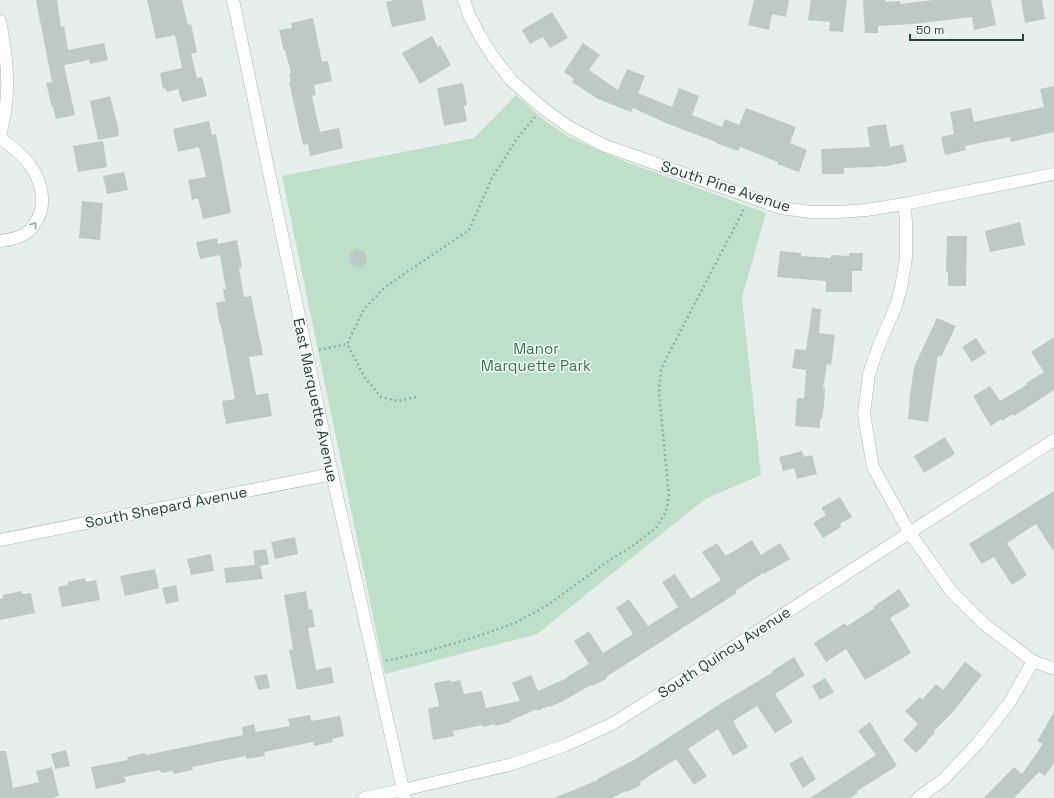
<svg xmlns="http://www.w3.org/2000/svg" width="1054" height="798" font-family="'Space Grotesk',sans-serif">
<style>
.green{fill:#bfe0c8}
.building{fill:#bbcac4}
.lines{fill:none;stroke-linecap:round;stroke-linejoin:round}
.minor-casing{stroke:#a8b8b2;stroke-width:13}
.path{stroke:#86b3a5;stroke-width:2.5;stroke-dasharray:2 3;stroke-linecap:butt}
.minor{stroke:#fff;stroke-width:12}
.oneway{stroke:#92a09c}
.labels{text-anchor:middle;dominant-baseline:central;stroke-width:3;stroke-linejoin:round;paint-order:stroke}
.street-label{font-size:15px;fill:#24423a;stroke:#f7fbf9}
.park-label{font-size:15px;fill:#2d7a4b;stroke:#f7fbf9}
</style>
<rect width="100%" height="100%" fill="#e6efeb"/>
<path class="green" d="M 516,95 L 544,120 L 567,136 L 621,160 L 766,213 L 742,298 L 761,475 L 705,499 L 537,634 L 385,674 L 282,176 L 474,138 Z"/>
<g class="building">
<path d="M 36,0 L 57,0 L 61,27 L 64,26 L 68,50 L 104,43 L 108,60 L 90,64 L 89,60 L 64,65 L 75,115 L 56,119 L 53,107 L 52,107 L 46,83 L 52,82 Z"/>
<path d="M 147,0 L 182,0 L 188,25 L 191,24 L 197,52 L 191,54 L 197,78 L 202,77 L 207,96 L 182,102 L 178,89 L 167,92 L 165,88 L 163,89 L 160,73 L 182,68 L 175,35 L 156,39 Z"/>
<path d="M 395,0 L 422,0 L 426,20 L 392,27 L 386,2 Z"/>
<path d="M 754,0 L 789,0 L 786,17 L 772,14 L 769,30 L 748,25 Z"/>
<path d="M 811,0 L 847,0 L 843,32 L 829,31 L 830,22 L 808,20 Z"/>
<path d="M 863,0 L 885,0 L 885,2 L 900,1 L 900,4 L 933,0 L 991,0 L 996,25 L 974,30 L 972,17 L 913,24 L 878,26 L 878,33 L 865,33 Z"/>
<path d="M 1021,0 L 1042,0 L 1045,19 L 1025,23 Z"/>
<path d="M 552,12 L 568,38 L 550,48 L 543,37 L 530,44 L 522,30 Z"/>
<path d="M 313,18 L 322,62 L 328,61 L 332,81 L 314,85 L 316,95 L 312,96 L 320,132 L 339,128 L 343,148 L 310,156 L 308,144 L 303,145 L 289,82 L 291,82 L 289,73 L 291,73 L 285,50 L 284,51 L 279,30 L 292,28 L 291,23 Z"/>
<path d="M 432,36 L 438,47 L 440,45 L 451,65 L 420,84 L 402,53 Z"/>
<path d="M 583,43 L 600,55 L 589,70 L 618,90 L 627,69 L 645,76 L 638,93 L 672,107 L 679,88 L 699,96 L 692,115 L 722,127 L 725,119 L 739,125 L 746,108 L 796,127 L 790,143 L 807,150 L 799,172 L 777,164 L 778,162 L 740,147 L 738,151 L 716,143 L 716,142 L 666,123 L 633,108 L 631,112 L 598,99 L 572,82 L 574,79 L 564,72 Z"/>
<path d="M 463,83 L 467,105 L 464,106 L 467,121 L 444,126 L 437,88 Z"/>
<path d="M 1054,86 L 1054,132 L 1011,142 L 1010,137 L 965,146 L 966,150 L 945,155 L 941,137 L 954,134 L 950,112 L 971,108 L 974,122 L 1044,107 L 1040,89 Z"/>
<path d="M 110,96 L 119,131 L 118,132 L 119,136 L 98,140 L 90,101 Z"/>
<path d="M 209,121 L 212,135 L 216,134 L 220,155 L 231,213 L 203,219 L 198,198 L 192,200 L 188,180 L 206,177 L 199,147 L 178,152 L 173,129 Z"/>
<path d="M 886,124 L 890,147 L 903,144 L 907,162 L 882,167 L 881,166 L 873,167 L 844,168 L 844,174 L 822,174 L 821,149 L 870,147 L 867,127 Z"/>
<path d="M 103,141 L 107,167 L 78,172 L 73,146 Z"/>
<path d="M 124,172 L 128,190 L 107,194 L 103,176 Z"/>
<path d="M 82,201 L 103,203 L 100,240 L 79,238 Z"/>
<path d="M 1020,222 L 1025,245 L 990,252 L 985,231 Z"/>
<path d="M 947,236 L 967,236 L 966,286 L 948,286 L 948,272 L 946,272 Z"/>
<path d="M 217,238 L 218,244 L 237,240 L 242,267 L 239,268 L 244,297 L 251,296 L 263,355 L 249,357 L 256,395 L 268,393 L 272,416 L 226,424 L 222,401 L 235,399 L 221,325 L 220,325 L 216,303 L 225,301 L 223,289 L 226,289 L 220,255 L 200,259 L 196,242 Z"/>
<path d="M 356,249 L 365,252 L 367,262 L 361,268 L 351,265 L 349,255 Z"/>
<path d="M 780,251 L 801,253 L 801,256 L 831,258 L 831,255 L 849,256 L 849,253 L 863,253 L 862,271 L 852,271 L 852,292 L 826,292 L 826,281 L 777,277 Z"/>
<path d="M 812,308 L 821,309 L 819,333 L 835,335 L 831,365 L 827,364 L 823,388 L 825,388 L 824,404 L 822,419 L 820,419 L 820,428 L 795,426 L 797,398 L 804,398 L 806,370 L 792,368 L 795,349 L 806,350 Z"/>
<path d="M 937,318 L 956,326 L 941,357 L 938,355 L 928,422 L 908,419 L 910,402 L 909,402 L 914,367 Z"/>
<path d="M 1054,337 L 1054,390 L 1014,416 L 1013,414 L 1002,421 L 1001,419 L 991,426 L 973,396 L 990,386 L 1000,401 L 1028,384 L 1026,383 L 1044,372 L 1031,352 Z"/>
<path d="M 976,338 L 986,353 L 972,362 L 962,347 Z"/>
<path d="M 945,437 L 955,454 L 924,473 L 914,456 Z"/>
<path d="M 802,451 L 804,457 L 812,455 L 817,474 L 797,479 L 794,468 L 783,471 L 779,457 Z"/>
<path d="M 1054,491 L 1054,552 L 1036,524 L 1007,543 L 1027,575 L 1012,585 L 994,557 L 982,564 L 969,544 Z"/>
<path d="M 840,497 L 852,517 L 840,524 L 841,527 L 823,538 L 813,523 L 826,515 L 821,508 Z"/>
<path d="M 295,537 L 298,554 L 275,559 L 271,542 Z"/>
<path d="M 752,540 L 761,555 L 780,543 L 790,559 L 764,574 L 763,573 L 735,591 L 737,593 L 606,677 L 606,679 L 592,686 L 591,685 L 563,701 L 550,707 L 549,706 L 537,711 L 537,709 L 510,721 L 511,722 L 495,726 L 495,724 L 483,727 L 483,725 L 453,731 L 454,736 L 433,740 L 428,709 L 439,706 L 434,683 L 451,680 L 451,682 L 460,680 L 464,694 L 482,691 L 486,708 L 520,701 L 512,683 L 531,675 L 538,691 L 567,678 L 567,677 L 589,664 L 574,641 L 589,631 L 603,653 L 633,634 L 616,608 L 629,599 L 648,626 L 678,607 L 662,582 L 675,574 L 691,599 L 721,580 L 702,552 L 717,543 L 726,556 Z"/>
<path d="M 266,549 L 269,564 L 260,566 L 263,579 L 226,583 L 224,568 L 255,565 L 253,551 Z"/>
<path d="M 211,554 L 214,571 L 191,575 L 187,559 Z"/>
<path d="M 155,569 L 159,588 L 125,596 L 120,576 Z"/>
<path d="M 85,578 L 86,582 L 96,580 L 100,600 L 62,607 L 58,587 L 68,585 L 68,582 Z"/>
<path d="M 176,585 L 179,601 L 166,604 L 162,588 Z"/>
<path d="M 899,589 L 910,606 L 890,618 L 911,653 L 865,680 L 846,649 L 826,662 L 814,643 L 845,623 L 847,626 L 875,608 L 873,607 Z"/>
<path d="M 21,591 L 22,594 L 31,593 L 35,613 L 0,620 L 0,599 L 3,598 L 3,595 Z"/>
<path d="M 306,591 L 309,610 L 312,609 L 315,627 L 308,628 L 316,670 L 331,667 L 334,683 L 297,690 L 289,650 L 293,649 L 284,595 Z"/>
<path d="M 794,657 L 805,675 L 775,694 L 793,722 L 775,733 L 757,706 L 733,721 L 748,747 L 733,756 L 718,729 L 688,749 L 707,776 L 694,785 L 676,759 L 640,782 L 641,785 L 627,792 L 626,791 L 612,798 L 554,798 L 598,780 L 597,779 L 634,760 L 720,704 L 773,672 L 772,671 Z"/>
<path d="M 965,662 L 982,675 L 953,712 L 934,731 L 935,733 L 927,740 L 928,741 L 916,753 L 903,740 L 918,724 L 905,711 L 920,697 L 922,700 L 936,684 L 943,690 Z"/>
<path d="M 267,674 L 270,688 L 258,690 L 254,676 Z"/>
<path d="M 825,678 L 834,692 L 820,700 L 812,686 Z"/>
<path d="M 1054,712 L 1054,763 L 1045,776 L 1039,772 L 1014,798 L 984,798 L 1014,767 L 1022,774 L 1043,744 L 1037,741 Z"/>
<path d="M 310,715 L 311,721 L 340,716 L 344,736 L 332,739 L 333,742 L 314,746 L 313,742 L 264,752 L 265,756 L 246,759 L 246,756 L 192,767 L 193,770 L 173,774 L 173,771 L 161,773 L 160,770 L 124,777 L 126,782 L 96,789 L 91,767 L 128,760 L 127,757 L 145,753 L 146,755 L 243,735 L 242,727 L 254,724 L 256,732 L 290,726 L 288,719 Z"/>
<path d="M 870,722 L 897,766 L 857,791 L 858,793 L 850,798 L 810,798 L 876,755 L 858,731 Z"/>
<path d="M 66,750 L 70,766 L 55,769 L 51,754 Z"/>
<path d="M 0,751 L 6,751 L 13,788 L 39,782 L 36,771 L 52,767 L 59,796 L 51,798 L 0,798 Z"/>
<path d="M 802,756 L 816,779 L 803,788 L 789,764 Z"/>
</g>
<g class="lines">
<defs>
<g id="minor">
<path d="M 233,0 L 332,474 L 405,798"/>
<path d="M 464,0 L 469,15 L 480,36 L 494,58 L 511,80 L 544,109 L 569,127 L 603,145 L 781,208 L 811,212 L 839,212 L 866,210 L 904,204 L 1054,174"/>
<path d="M 0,21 C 8,61 11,96 0,136"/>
<path d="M 0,138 C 14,148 27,158 35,173 C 43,189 46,208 35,223 C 33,226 31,229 29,231 C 22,237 9,240 0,241"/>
<path d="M 904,204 L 906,221 L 906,258 L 901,287 L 896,306 L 879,345 L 869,374 L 864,414 L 873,467 L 909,532 L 951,591 L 984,624 L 1033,661 L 1054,669"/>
<path d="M 0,540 L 332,474"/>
<path d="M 364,798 L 403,790 L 513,764 L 566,745 L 612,724 L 724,653 L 895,542 L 1054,440"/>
<path d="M 918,798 L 944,779 L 977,744 L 1010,702 L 1033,661"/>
</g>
</defs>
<use href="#minor" class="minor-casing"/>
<g class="path">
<path d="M 319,350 L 347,344"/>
<path d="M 416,397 L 398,401 L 381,397 L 365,378 L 347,344 L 364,309 L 385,287 L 469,230 L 492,178 L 516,140 L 535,117"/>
<path d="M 386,661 L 425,652 L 475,637 L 515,623 L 546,606 L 607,562 L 634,545 L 656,528 L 666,512 L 669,496 L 659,392 L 661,370 L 667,357 L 744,209"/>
</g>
<use href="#minor" class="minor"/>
</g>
<defs><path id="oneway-chevron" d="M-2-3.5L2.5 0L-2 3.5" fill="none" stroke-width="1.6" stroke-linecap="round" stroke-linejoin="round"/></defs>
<use class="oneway" href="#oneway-chevron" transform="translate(34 225) rotate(-54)"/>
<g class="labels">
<g class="street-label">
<text transform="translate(726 186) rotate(18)">South Pine Avenue</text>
<text transform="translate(316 400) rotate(78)">East Marquette Avenue</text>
<text transform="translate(166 507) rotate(-11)">South Shepard Avenue</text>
<text transform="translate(724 652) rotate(-33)">South Quincy Avenue</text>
</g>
<g class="park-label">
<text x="536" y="348">Manor<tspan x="536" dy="17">Marquette Park</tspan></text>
</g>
</g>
<path d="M910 34v6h113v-6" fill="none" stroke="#24423a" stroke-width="2"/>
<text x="916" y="34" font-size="12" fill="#24423a" stroke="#f7fbf9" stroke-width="3" paint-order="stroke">50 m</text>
</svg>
